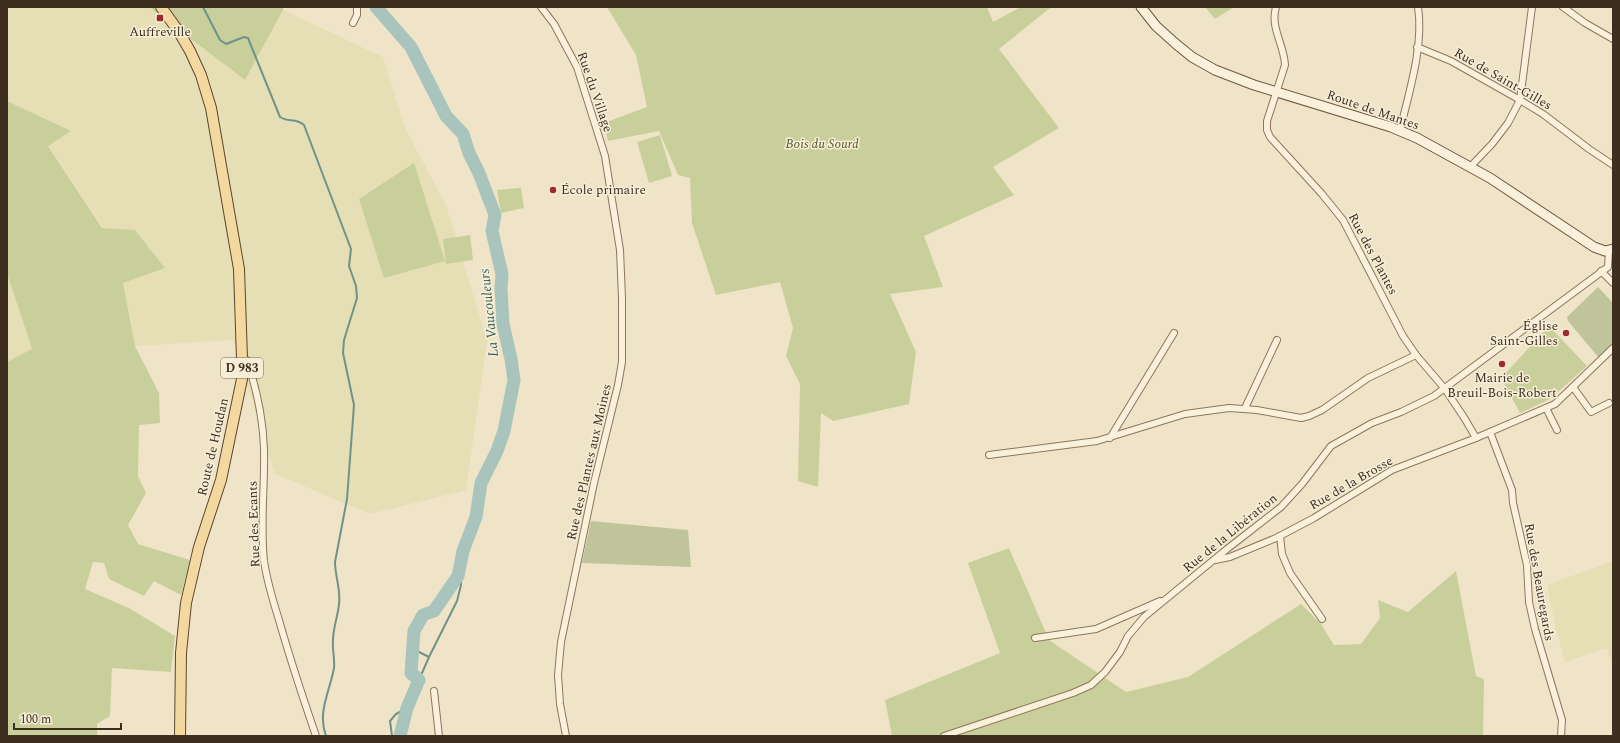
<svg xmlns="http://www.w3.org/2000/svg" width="1620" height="743" font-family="Spectral,serif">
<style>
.farmland{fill:#e6deb5}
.green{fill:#c9cf9b}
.cemetery{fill:#bfc49a}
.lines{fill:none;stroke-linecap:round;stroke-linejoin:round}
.stream{stroke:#6f938a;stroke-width:2}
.river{stroke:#a9c4bc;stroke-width:13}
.street-casing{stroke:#8d765c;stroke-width:8}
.secondary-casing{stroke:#6f573f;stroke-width:11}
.primary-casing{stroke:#5b4430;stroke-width:12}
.street{stroke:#faf1dc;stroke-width:6}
.secondary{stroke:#faf1dc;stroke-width:9}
.primary{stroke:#f3d9a0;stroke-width:10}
.poi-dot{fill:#9e2a2b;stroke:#f7eed8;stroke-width:1.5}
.labels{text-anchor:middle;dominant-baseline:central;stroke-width:3;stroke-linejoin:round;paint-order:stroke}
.shield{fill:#f7eed8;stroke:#756857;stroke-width:1}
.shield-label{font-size:12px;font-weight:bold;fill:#3d2e20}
.poi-label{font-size:13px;fill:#3d2e20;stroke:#f7eed8}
.street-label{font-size:13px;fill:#3d2e20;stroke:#f7eed8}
.park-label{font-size:13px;font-style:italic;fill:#4d5a26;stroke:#f7eed8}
.water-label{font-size:14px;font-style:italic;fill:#2f5d5a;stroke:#f7eed8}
</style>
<rect width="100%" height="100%" fill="#f0e4c8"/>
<g class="farmland">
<path d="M 7,7 L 149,7 L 245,80 L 283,10 L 383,57 L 405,128 L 446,205 L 487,341 L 466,490 L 370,514 L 275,474 L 233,340 L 135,346 L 123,283 L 165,268 L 135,230 L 103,228 L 48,145 L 71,131 L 7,101 Z"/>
<path d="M 7,274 L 32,350 L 7,362 Z"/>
<path d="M 1613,561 L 1613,668 L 1607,648 L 1565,662 L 1555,625 L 1547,585 Z"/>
</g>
<g class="green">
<path d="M 149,7 L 283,7 L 283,10 L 245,80 Z"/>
<path d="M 607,7 L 987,7 L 993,22 L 1021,7 L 1050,8 L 999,49 L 1059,128 L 993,167 L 1014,195 L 924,236 L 943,287 L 890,294 L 916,352 L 909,404 L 833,421 L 821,413 L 818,487 L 798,481 L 800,384 L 786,356 L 793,328 L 780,282 L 716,295 L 692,223 L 690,178 L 678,175 L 659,131 L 608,141 L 604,123 L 647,107 L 636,55 Z"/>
<path d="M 1205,7 L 1234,7 L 1215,19 Z"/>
<path d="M 7,101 L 71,131 L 48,146 L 102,228 L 135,230 L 165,268 L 123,283 L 135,346 L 159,393 L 160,423 L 139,425 L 138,476 L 146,493 L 128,525 L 138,544 L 190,560 L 181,595 L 154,581 L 144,596 L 109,579 L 104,563 L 93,562 L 85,589 L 129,608 L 175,636 L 171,672 L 112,668 L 110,716 L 97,724 L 97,736 L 7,736 L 7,362 L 32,349 L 7,274 Z"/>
<path d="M 660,135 L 672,176 L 649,183 L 637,142 Z"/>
<path d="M 414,163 L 445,261 L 384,278 L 359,199 Z"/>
<path d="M 521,188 L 524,208 L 501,213 L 497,190 Z"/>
<path d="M 470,235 L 473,260 L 446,264 L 443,239 Z"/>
<path d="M 1549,326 L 1587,366 L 1550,399 L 1520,413 L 1501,378 Z"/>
<path d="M 1009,548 L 1049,640 L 1126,692 L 1188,677 L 1301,604 L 1321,624 L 1334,645 L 1361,644 L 1380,618 L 1378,600 L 1408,612 L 1456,571 L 1476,676 L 1484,679 L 1483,736 L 892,736 L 885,700 L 1000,653 L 968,563 Z"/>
</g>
<g class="cemetery">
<path d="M 1598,287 L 1613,303 L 1613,344 L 1599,358 L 1568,321 L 1567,317 Z"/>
<path d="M 591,521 L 688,530 L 691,567 L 582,563 Z"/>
</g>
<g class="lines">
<g class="stream">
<path d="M 203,7 L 220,40 L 226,44 L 244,37 L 248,38 L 280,117 C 289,123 295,117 304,125 L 351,249 L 349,266 L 356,286 L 357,298 L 344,340 L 343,353 L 354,405 L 347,499 L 335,562 C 335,576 341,590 339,604 C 338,616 333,628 333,640 C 332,649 335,659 334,668 C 330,691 317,712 326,736"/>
<path d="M 413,649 L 429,657 L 419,680"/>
<path d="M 429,657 L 457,601 L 461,585 L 461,567"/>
<path d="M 392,736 L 390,721 L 396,714 L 407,708"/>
</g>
<path class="river" d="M 376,7 L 411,47 L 446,116 L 463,134 L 469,153 L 479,173 L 495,215 L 492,231 L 502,274 L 501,288 L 503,324 L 511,359 L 514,380 L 504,431 L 497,451 L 481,483 L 476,517 L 463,551 L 458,576 L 434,611 L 423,615 L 414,631 L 411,673 L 419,680 L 407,708 L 400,736"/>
<defs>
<g id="street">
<path d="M 541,7 L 554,24 L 577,67 L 605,156 L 620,250 L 622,298 L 622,362 L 618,385 L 594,483 L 561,642 L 558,675 L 560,704 L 566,736"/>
<path d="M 1276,7 C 1270,28 1284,44 1285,65 L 1267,121 L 1267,130 L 1270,137 L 1322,194 L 1343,220 L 1403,336 L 1416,355 L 1445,389 L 1465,419 L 1476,438"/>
<path d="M 1563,7 L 1585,23 L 1613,39"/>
<path d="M 353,23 L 357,15 L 357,7"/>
<path d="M 1417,47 L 1451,61 L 1520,100 L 1543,114 L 1589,149 L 1613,165"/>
<path d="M 1400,130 C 1409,93 1424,45 1418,7"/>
<path d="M 1471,166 L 1492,144 L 1508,123 L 1520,100 L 1532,7"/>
<path d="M 1601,271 L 1613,283"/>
<path d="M 242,359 L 247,360 C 256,387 263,419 264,449 C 265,486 260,524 264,561 C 267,581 273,601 279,620 C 290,659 303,698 316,736"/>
<path d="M 1573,387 L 1591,412 L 1609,403"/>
<path d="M 1245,408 L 1277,340"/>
<path d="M 1546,408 L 1557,430"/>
<path d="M 1490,432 L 1512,490 L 1513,503 L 1527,565 L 1529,602 L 1535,629 L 1562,720 L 1561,736"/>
<path d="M 1110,438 L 1174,333"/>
<path d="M 989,455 L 1097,441 L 1185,414 L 1229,408 L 1257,410 L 1301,418 L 1309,416 L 1322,410 L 1368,378 L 1416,355"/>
<path d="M 1280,536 L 1282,554 L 1290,573 L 1322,619"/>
<path d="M 1215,560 L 1230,557 L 1276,538 L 1314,518 L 1392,470 L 1476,438 L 1555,404 L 1613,348"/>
<path d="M 1035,638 L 1096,629 L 1160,601"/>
<path d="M 434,691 L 439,736"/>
<path d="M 944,736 L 1073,693 L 1091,685 L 1105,672 L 1120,652 L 1128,636 L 1144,617 L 1227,549 L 1281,507 L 1302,484 L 1331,446 L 1372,423 L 1401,412 L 1434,396 L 1608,267 L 1609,250"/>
</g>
<path id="secondary" d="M 1141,7 L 1156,26 L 1176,44 L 1192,57 L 1215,70 L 1254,85 L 1391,127 L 1417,138 L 1490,178 L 1594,247 L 1605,251 L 1613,249"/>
<path id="primary" d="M 161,7 L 179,32 L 190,51 L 201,75 L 211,108 L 239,269 L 242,359 L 242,379 L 221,480 L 199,547 L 186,603 L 181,653 L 180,736"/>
</defs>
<use href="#street" class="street-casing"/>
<use href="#secondary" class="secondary-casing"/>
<use href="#primary" class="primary-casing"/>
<use href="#street" class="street"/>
<use href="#secondary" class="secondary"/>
<use href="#primary" class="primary"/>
</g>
<g class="poi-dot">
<rect x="156" y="14" width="8" height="8" rx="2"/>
<circle cx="553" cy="190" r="4"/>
<circle cx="1566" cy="333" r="4"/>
<circle cx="1502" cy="364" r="4"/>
</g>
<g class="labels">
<rect class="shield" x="221" y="358" width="42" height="20" rx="3"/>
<g class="shield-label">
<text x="242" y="368">D 983</text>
</g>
<g class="poi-label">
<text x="160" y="32">Auffreville</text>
<text x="561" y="190" text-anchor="start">École primaire</text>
<text x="1558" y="326" text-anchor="end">Église<tspan x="1558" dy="15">Saint-Gilles</tspan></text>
<text x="1502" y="378">Mairie de<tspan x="1502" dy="15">Breuil-Bois-Robert</tspan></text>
</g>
<g class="street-label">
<text transform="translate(1503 79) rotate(30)">Rue de Saint-Gilles</text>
<text transform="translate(595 92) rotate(71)">Rue du Village</text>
<text transform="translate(1373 110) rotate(19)">Route de Mantes</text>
<text transform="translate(1373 254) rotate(62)">Rue des Plantes</text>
<text transform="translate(213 447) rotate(-77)">Route de Houdan</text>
<text transform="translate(589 462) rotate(-77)">Rue des Plantes aux Moines</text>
<text transform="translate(1351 483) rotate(-30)">Rue de la Brosse</text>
<text transform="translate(254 524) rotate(-92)">Rue des Ecants</text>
<text transform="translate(1230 533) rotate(-39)">Rue de la Libération</text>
<text transform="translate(1539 582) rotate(80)">Rue des Beauregards</text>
</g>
<g class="park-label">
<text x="822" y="144">Bois du Sourd</text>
</g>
<g class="water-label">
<text transform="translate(489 313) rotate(-96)">La Vaucouleurs</text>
</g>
</g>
<rect width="1620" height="743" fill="none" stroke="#3d2e20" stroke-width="16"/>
<path d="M14 723v6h107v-6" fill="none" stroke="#3d2e20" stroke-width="2"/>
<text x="20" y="723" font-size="12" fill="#3d2e20" stroke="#f7eed8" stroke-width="3" paint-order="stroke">100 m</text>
</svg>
